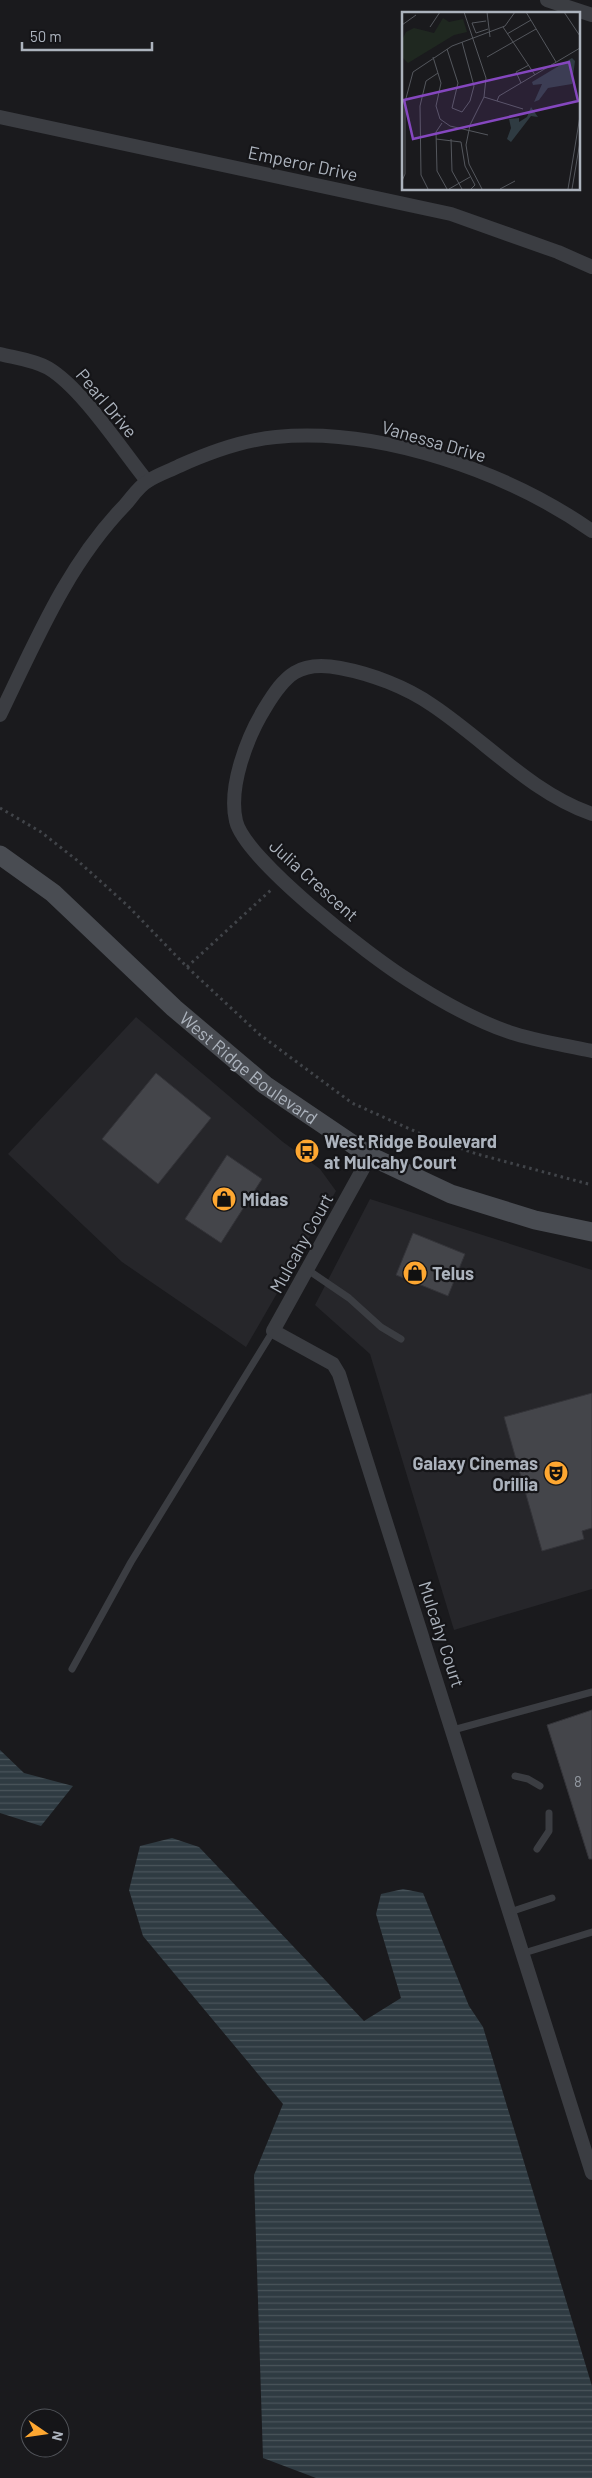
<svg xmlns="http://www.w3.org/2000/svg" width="592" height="2478" font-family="Barlow,sans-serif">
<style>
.built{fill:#26262a}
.water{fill:url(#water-rules)}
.building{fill:#44454a;stroke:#343439}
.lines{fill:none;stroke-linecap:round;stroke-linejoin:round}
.path{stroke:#414449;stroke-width:3;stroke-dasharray:2.5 4;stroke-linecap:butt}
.lane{stroke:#3b3d42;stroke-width:7}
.street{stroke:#3b3d42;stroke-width:14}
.secondary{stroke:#494c52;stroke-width:19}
.labels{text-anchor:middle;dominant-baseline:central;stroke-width:4.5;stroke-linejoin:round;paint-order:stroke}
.number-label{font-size:15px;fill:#9298a0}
.street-label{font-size:18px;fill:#acb3bd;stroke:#151518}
.poi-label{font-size:18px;font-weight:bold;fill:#acb3bd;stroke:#151518;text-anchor:start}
.inset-road{fill:none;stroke:#54575d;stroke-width:1}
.view{fill:#8547bf;fill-opacity:0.15;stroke:#8547bf;stroke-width:2.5}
.inset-edge{fill:none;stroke:#acb3bd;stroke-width:2.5}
</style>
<defs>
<pattern id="water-rules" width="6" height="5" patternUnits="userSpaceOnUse" patternTransform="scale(1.25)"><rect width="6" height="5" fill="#2f3b42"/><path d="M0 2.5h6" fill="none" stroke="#4a555b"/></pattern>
</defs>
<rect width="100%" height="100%" fill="#1a1a1d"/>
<g class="built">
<path d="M 136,1017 L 283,1142 L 320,1169 L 336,1191 L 246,1347 L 122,1262 L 8,1154 Z"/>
<path d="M 370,1199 L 592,1270 L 592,1589 L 454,1630 L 370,1354 L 315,1305 Z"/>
</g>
<g class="water">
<path d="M 0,1750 L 24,1773 L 73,1786 L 41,1826 L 0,1813 Z"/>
<path d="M 172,1838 L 199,1847 L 364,2021 L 401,1998 L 376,1914 L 381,1894 L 403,1889 L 423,1893 L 469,2006 L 483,2027 L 592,2386 L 592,2478 L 316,2478 L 263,2458 L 254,2175 L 283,2104 L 143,1936 L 129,1890 L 140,1846 Z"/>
</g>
<g class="building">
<path d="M 156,1073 L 211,1118 L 158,1184 L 102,1139 Z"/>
<path d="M 227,1155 L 262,1179 L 221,1243 L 185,1219 Z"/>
<path d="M 413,1233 L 465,1254 L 448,1296 L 396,1275 Z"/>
<path d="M 592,1393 L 592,1528 L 582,1531 L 584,1539 L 542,1551 L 504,1417 Z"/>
<path d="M 592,1710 L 592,1859 L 589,1859 L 547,1725 Z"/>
</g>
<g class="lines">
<g class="path">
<path d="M 0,808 L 41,832 L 78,861 L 128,906 L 187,967 L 259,1034 L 352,1103 L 430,1138 L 477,1154 L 592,1185"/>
<path d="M 187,967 L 272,889"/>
</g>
<g class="lane">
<path d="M 308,1270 L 349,1298 L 381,1327 L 401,1339"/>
<path d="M 72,1669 L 131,1562 L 273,1331"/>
<path d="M 453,1730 L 592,1692"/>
<path d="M 515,1776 L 528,1779 L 540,1786"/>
<path d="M 537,1849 L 549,1831 L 549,1813"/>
<path d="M 510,1912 L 552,1898"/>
<path d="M 524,1953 L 592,1932"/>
</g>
<g class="street">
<path d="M 547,0 L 592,15"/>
<path d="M 0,117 L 451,214 L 558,252 L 592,267"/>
<path d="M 0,354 C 16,358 34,360 48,368 C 82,388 121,449 147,481"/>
<path d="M 0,715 C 36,641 67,565 125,505 C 132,497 139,486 148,481 C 157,475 169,471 179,466 C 210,452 242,440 276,437 C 380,427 508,472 592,531"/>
<path d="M 592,814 C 530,792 486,741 432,705 C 406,687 372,674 340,668 C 299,660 285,675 265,708 C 247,737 228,787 236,821 C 245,860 371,957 408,980 C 439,1000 474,1020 509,1032 C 536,1041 565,1045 592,1051"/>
<path d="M 370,1156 L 273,1331 L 333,1364 L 339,1374 L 592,2173"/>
</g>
<path class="secondary" id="s1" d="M 0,855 L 53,893 L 174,1008 L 265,1085 L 370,1156 L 451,1194 L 535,1220 L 592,1232"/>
</g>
<defs>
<symbol id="bus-disc" viewBox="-11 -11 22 22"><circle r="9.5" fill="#fea731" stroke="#151518"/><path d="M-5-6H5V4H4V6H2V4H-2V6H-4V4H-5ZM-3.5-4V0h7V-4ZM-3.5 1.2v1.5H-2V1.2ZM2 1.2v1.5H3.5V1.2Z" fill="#111"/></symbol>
<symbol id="shop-disc" viewBox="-11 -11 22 22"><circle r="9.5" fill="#fea731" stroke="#151518"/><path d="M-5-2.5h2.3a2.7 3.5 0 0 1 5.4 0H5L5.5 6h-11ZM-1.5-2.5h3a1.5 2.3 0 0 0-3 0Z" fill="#111"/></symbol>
<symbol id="theatre-disc" viewBox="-11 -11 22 22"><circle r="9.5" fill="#fea731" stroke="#151518"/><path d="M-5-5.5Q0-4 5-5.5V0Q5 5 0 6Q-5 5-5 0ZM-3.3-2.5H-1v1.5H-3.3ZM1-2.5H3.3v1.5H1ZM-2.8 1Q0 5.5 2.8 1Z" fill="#111"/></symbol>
</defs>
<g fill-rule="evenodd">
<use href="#bus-disc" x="293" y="1137" width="28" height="28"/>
<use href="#shop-disc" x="210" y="1185" width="28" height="28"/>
<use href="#shop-disc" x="401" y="1259" width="28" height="28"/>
<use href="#theatre-disc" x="542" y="1459" width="28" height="28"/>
</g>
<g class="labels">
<g class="number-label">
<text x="578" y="1781">8</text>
</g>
<g class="street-label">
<text transform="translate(303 163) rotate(12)">Emperor Drive</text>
<text transform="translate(107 403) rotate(50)">Pearl Drive</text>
<text transform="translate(434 441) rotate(16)">Vanessa Drive</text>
<text transform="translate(314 880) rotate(42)">Julia Crescent</text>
<text stroke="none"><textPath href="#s1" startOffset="328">West Ridge Boulevard</textPath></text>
<text transform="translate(301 1243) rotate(-61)">Mulcahy Court</text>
<text transform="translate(442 1634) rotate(72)">Mulcahy Court</text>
</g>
<g class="poi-label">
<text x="324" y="1141">West Ridge Boulevard<tspan x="324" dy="21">at Mulcahy Court</tspan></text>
<text x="242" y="1199">Midas</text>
<text x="432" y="1273">Telus</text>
<text x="538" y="1463" text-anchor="end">Galaxy Cinemas<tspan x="538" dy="21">Orillia</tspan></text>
</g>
</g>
<g transform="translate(402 12)">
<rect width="178" height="178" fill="#1a1a1d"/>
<path d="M 41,6 L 47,10 L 61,7 L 65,20 L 52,23 L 6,51 L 0,45 L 0,28 L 4,20 L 12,16 L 32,21 Z" fill="#1f2820"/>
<path d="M 170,46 L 173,49 L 170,72 L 146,76 L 137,88 L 132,90 L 140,72 L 131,73 L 130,70 ZM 129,95 L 136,105 L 129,104 L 109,130 L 105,127 L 109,116 L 107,107 L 117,106 L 117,110 L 125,105 Z" fill="#2f3b42"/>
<path class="inset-road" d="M 62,0 L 84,66 L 82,85 L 68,113 L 64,133 L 67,152 L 80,177M 85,0 L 88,25M 124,0 L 154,50M 162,0 L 178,24M 84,9 L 70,11 L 74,21 L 86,17M 0,13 L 14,3M 28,15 L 38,0M 101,15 L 133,63M 105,22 L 129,8M 45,37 L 56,71 L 50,96 L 60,100 L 68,89 L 72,74 L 60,30M 31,45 L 39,71 L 34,94 L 38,107 L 48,114 L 86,123M 85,45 L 134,17M 119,71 L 114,60 L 127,53M 82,85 L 95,89 L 97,84 L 178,36M 95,89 L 121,97M 40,111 L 34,120 L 35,159 L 45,177M 34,127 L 59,130 L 63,154 L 73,173 L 69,177M 49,127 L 50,159 L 60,177M 0,169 L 3,162 L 3,90 L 11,60 L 50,34 L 103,14 L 113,0M 26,177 L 19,163 L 18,94 L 24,69 L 36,61M 47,177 L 68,165M 98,177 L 113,169M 166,177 L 178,104M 170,177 L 178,130"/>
<path class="view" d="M 167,50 L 176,89 L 11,127 L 2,88 Z"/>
<rect width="178" height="178" class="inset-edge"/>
</g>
<g transform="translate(45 2433) rotate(103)"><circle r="24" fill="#151518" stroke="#51545a"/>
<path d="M0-4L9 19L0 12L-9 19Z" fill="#fea731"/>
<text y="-8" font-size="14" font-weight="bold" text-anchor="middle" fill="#acb3bd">N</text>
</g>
<path d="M22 42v8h130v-8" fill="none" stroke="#acb3bd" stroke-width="2.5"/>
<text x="30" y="42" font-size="15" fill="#acb3bd" stroke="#151518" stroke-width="4" paint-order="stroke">50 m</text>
</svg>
